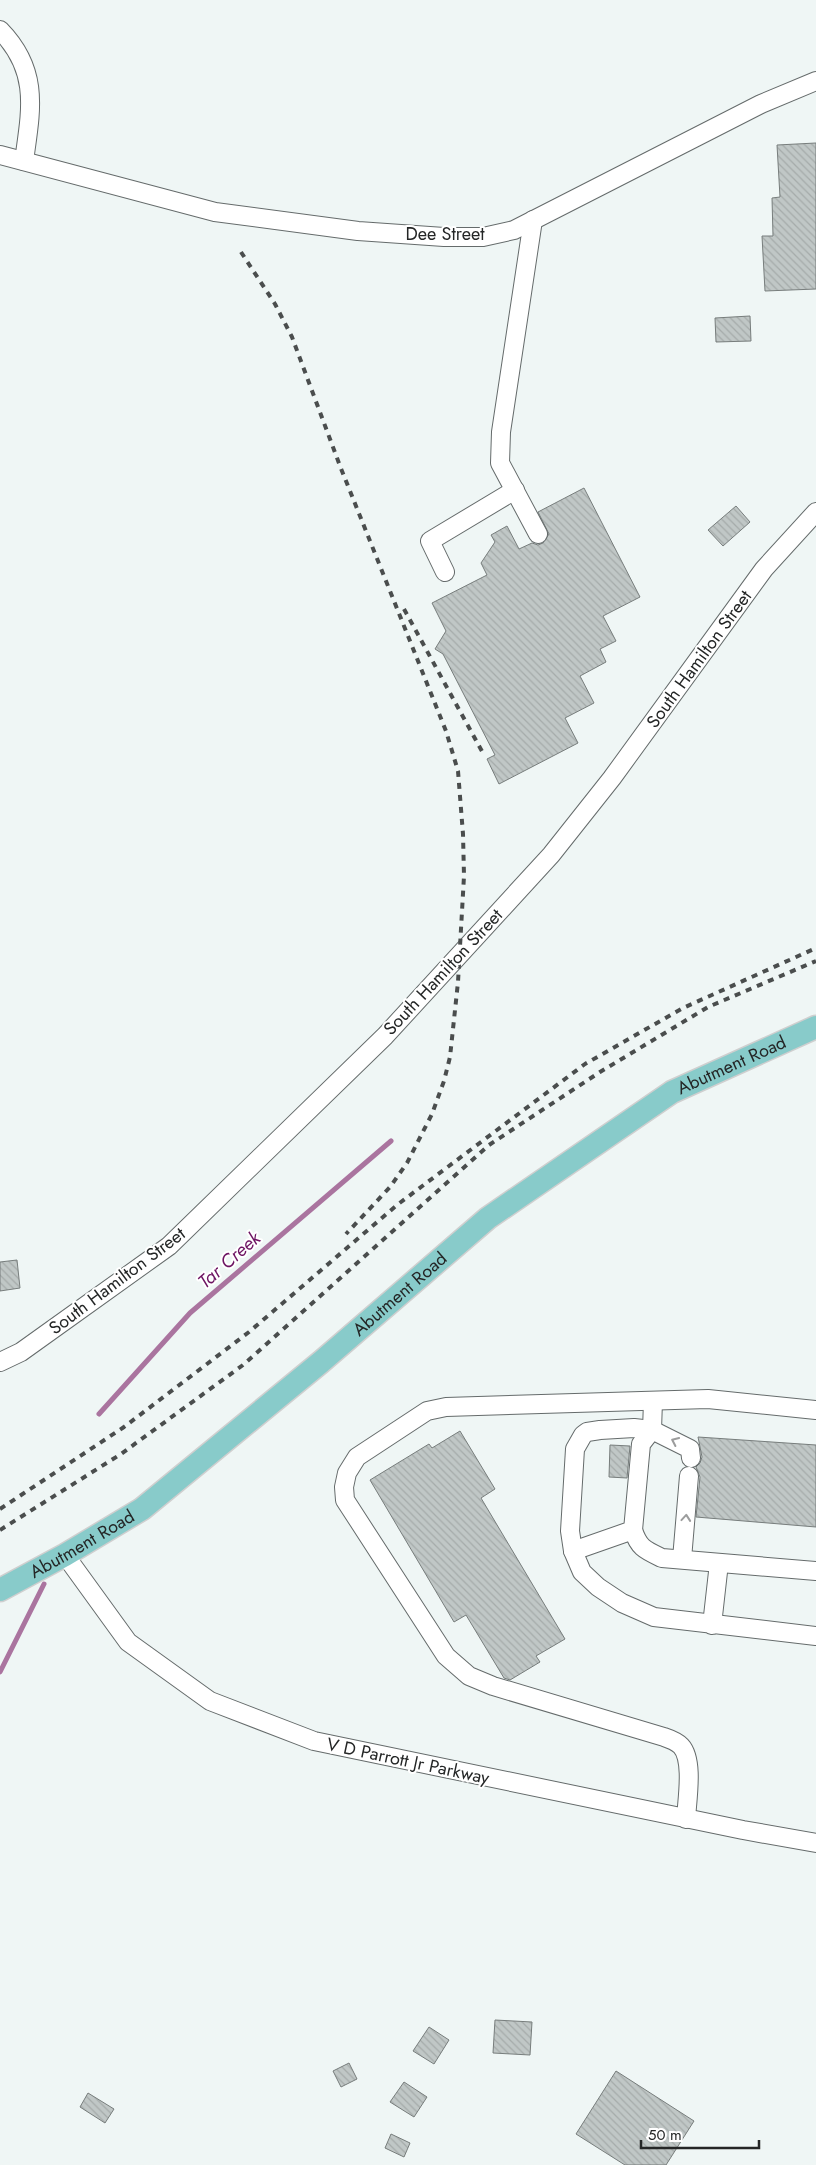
<svg xmlns="http://www.w3.org/2000/svg" width="816" height="2165" font-family="Jost,sans-serif">
<style>
.lines{fill:none;stroke-linecap:round;stroke-linejoin:round}
.stream{stroke:#aa749f;stroke-width:5}
.building{fill:url(#building-back-hatch);stroke:#777d7c}
.minor-casing{stroke:#656b6b;stroke-width:20}
.major-casing{stroke:#cfcfcf;stroke-width:25}
.minor{stroke:#fff;stroke-width:18}
.major{stroke:#88cbca;stroke-width:22}
.rail{stroke:#4a4d4d;stroke-width:4;stroke-dasharray:6 6;stroke-linecap:butt}
.oneway{stroke:#9c9d9d}
.labels{text-anchor:middle;dominant-baseline:central;stroke-width:4;stroke-linejoin:round;paint-order:stroke}
.street-label{font-size:18px;fill:#242626;stroke:#fff}
.water-label{font-size:19px;font-style:italic;fill:#6d1362;stroke:#fff}
</style>
<defs>
<pattern id="building-back-hatch" width="6" height="6" patternUnits="userSpaceOnUse" patternTransform="scale(1.25)"><rect width="6" height="6" fill="#c0c7c6"/><path d="M-1 5l2 2M0 0l6 6M5-1l2 2" fill="none" stroke="#a5abaa"/></pattern>
</defs>
<rect width="100%" height="100%" fill="#eff6f5"/>
<g class="lines">
<g class="stream">
<path d="M 99,1414 L 190,1313 L 391,1141"/>
<path d="M 0,1672 L 44,1584"/>
</g>
</g>
<g class="building">
<path d="M 816,143 L 816,289 L 765,291 L 762,236 L 773,236 L 772,198 L 780,197 L 777,145 Z"/>
<path d="M 750,316 L 751,341 L 716,342 L 715,318 Z"/>
<path d="M 584,488 L 640,597 L 603,616 L 616,641 L 600,649 L 606,662 L 580,676 L 594,703 L 565,718 L 578,743 L 499,784 L 487,759 L 495,755 L 443,654 L 435,649 L 446,631 L 432,603 L 487,575 L 481,563 L 495,542 L 491,535 L 507,526 L 519,549 L 532,543 L 538,545 L 543,543 L 549,534 L 538,512 Z"/>
<path d="M 736,506 L 750,522 L 723,546 L 708,530 Z"/>
<path d="M 17,1260 L 20,1288 L 0,1291 L 0,1262 Z"/>
<path d="M 460,1431 L 495,1489 L 481,1498 L 565,1639 L 536,1656 L 540,1662 L 510,1680 L 504,1678 L 466,1615 L 454,1622 L 370,1480 L 429,1444 L 432,1448 Z"/>
<path d="M 698,1437 L 816,1445 L 816,1527 L 696,1517 L 700,1477 L 696,1467 L 700,1463 L 702,1457 Z"/>
<path d="M 610,1445 L 630,1446 L 627,1478 L 609,1477 Z"/>
<path d="M 495,2020 L 532,2022 L 530,2055 L 493,2053 Z"/>
<path d="M 429,2027 L 449,2040 L 434,2064 L 413,2051 Z"/>
<path d="M 349,2063 L 357,2079 L 341,2087 L 333,2071 Z"/>
<path d="M 616,2071 L 694,2121 L 666,2165 L 625,2165 L 576,2134 Z"/>
<path d="M 404,2082 L 427,2097 L 414,2117 L 390,2102 Z"/>
<path d="M 88,2093 L 114,2109 L 105,2123 L 80,2107 Z"/>
<path d="M 391,2134 L 410,2143 L 404,2157 L 385,2148 Z"/>
</g>
<g class="lines">
<defs>
<g id="minor">
<path d="M 0,30 C 40,71 31,110 24,161"/>
<path d="M 0,155 L 215,212 L 358,231 L 444,237 L 483,237 L 514,230 L 761,104 L 816,81"/>
<path d="M 533,220 L 501,432 L 500,463 L 538,534"/>
<path d="M 445,572 L 430,541 L 515,490"/>
<path d="M 0,1362 L 21,1352 L 169,1246 L 385,1036 L 551,855 L 612,778 L 764,569 L 816,512"/>
<path d="M 691,1458 L 690,1449 L 652,1430 L 634,1428 L 600,1430 L 587,1432 L 583,1435 L 575,1449 L 570,1531 L 573,1551 L 582,1572 L 598,1587 L 622,1603 L 654,1617 L 816,1636"/>
<path d="M 633,1530 C 639,1548 645,1550 662,1558 L 816,1571"/>
<path d="M 573,1551 L 633,1530 L 641,1444 L 652,1430 L 653,1401"/>
<path d="M 65,1555 L 128,1642 L 210,1701 L 314,1741 L 743,1830 L 816,1843"/>
<path d="M 682,1559 L 689,1476"/>
<path d="M 712,1625 L 719,1563"/>
<path d="M 686,1819 C 687,1800 694,1760 681,1746 C 677,1742 670,1739 664,1737 L 493,1686 L 469,1676 L 446,1656 L 345,1500 L 344,1487 L 347,1473 L 357,1457 L 427,1411 L 446,1407 L 708,1399 L 816,1410"/>
</g>
<g id="major">
<path id="s1" d="M 0,1590 L 65,1555 L 142,1509 L 321,1362 L 488,1218 L 672,1092 L 816,1027"/>
</g>
</defs>
<use href="#minor" class="minor-casing"/>
<use href="#major" class="major-casing"/>
<use href="#minor" class="minor"/>
<use href="#major" class="major"/>
<g class="rail">
<path d="M 241,252 L 275,304 L 292,337 L 340,466 L 446,731 L 458,771 L 463,834 L 464,876 L 458,982 L 450,1057 L 444,1081 L 432,1114 L 407,1163 L 390,1187 L 346,1234"/>
<path d="M 404,609 L 484,755"/>
<path d="M 0,1509 L 124,1427 L 249,1332 L 397,1205 L 585,1064 L 683,1008 L 816,948"/>
<path d="M 0,1530 L 121,1454 L 243,1365 L 489,1145 L 600,1072 L 708,1007 L 816,961"/>
</g>
</g>
<defs><path id="oneway-chevron" d="M-2-3.5L2.5 0L-2 3.5" fill="none" stroke-width="1.6" stroke-linecap="round" stroke-linejoin="round" transform="scale(1.25)"/></defs>
<g class="oneway">
<use href="#oneway-chevron" transform="translate(675 1441) rotate(-155)"/>
<use href="#oneway-chevron" transform="translate(686 1518) rotate(-85)"/>
</g>
<g class="labels">
<g class="street-label">
<text x="445" y="234">Dee Street</text>
<text transform="translate(699 659) rotate(-54)">South Hamilton Street</text>
<text transform="translate(443 972) rotate(-47)">South Hamilton Street</text>
<text stroke="none"><textPath href="#s1" startOffset="904">Abutment Road</textPath></text>
<text transform="translate(117 1281) rotate(-37)">South Hamilton Street</text>
<text stroke="none"><textPath href="#s1" startOffset="499">Abutment Road</textPath></text>
<text stroke="none"><textPath href="#s1" startOffset="94">Abutment Road</textPath></text>
<text transform="translate(408 1761) rotate(12)">V D Parrott Jr Parkway</text>
</g>
<g class="water-label">
<text transform="translate(229 1260) rotate(-41)">Tar Creek</text>
</g>
</g>
<path d="M641 2140v8h118v-8" fill="none" stroke="#242626" stroke-width="2.5"/>
<text x="648" y="2140" font-size="15" fill="#242626" stroke="#ffffff" stroke-width="4" paint-order="stroke">50 m</text>
</svg>
